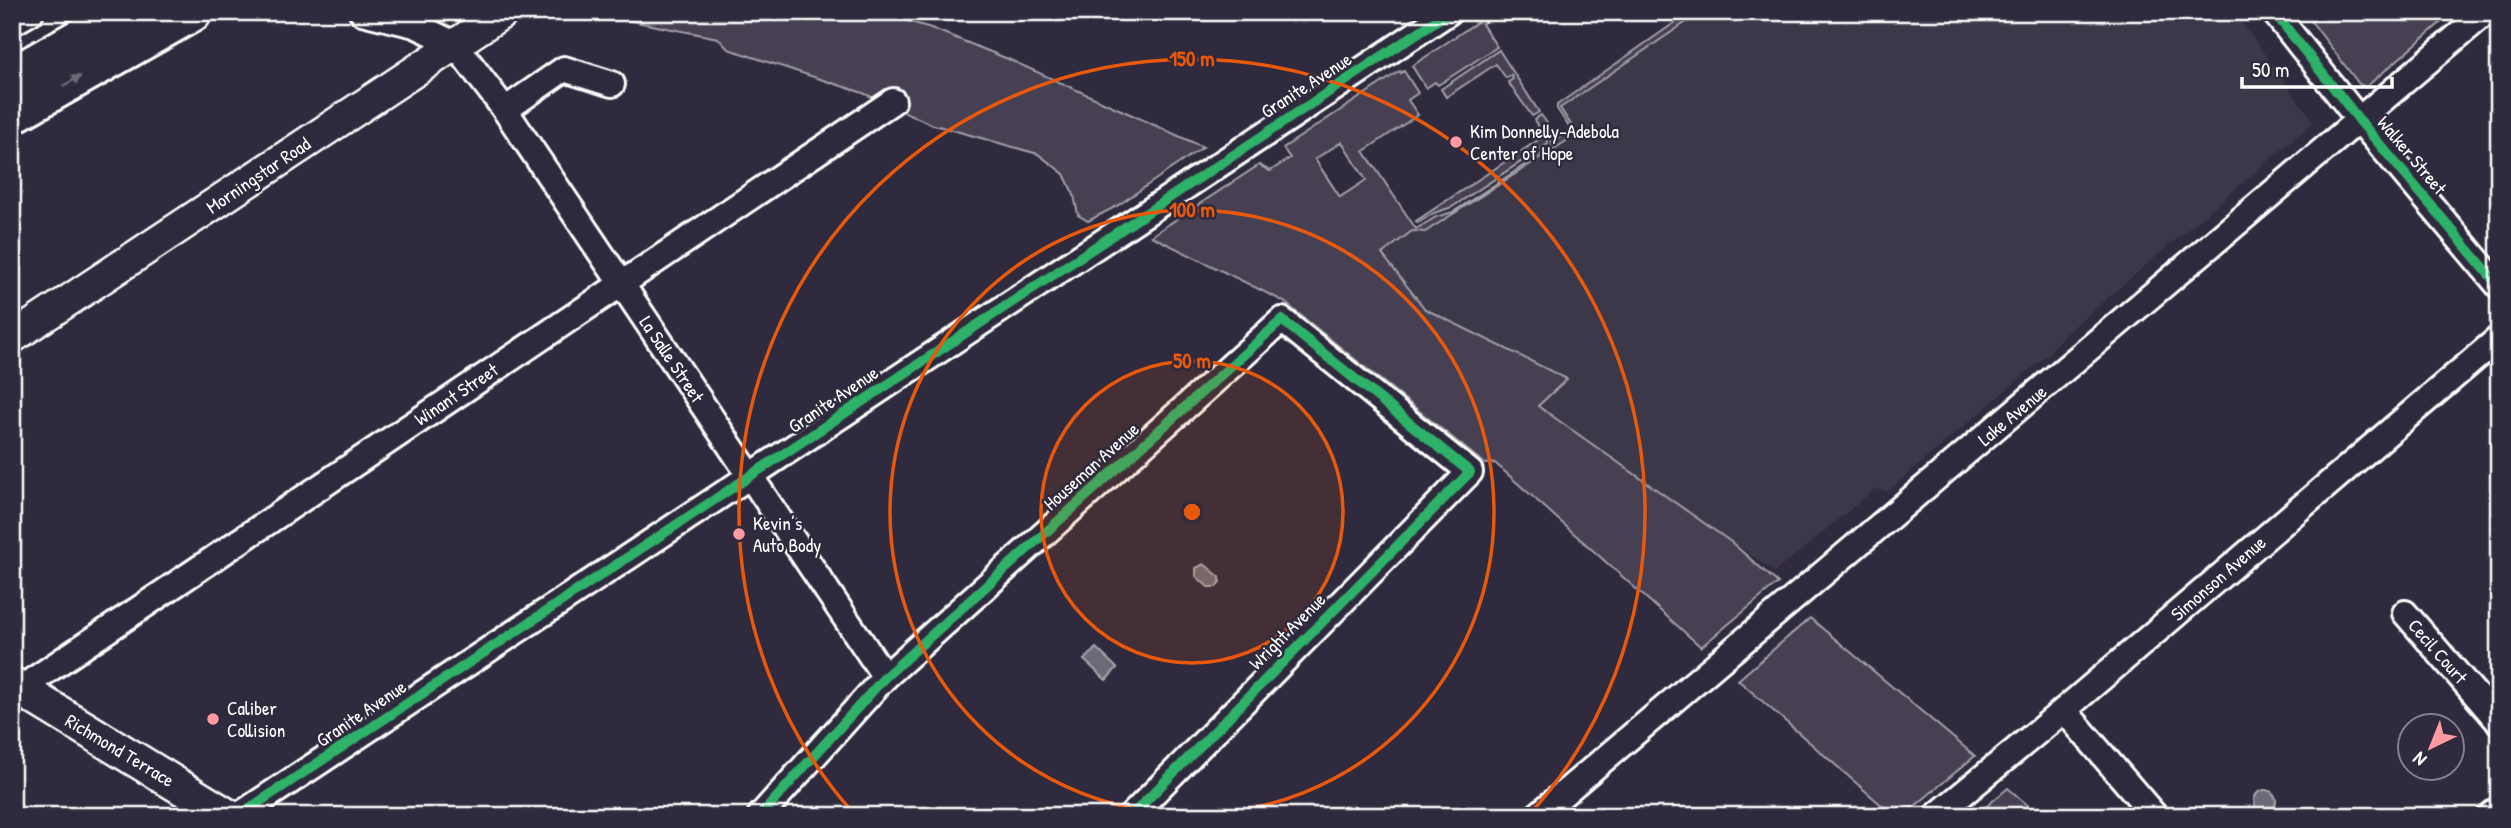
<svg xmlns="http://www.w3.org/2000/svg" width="2511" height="828" font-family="'Patrick Hand',sans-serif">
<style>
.built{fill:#3c3749}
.green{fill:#464152;stroke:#a2a0a8;stroke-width:2;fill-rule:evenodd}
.water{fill:#6d6a77;stroke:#a7a6ad;stroke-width:2}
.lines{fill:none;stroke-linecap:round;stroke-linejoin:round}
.minor-casing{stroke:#fff;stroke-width:30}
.tertiary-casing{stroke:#fff;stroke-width:35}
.secondary-casing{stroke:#fff;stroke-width:38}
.motorway-casing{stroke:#fff;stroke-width:44}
.minor{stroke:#2f2a3d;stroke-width:24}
.tertiary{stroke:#2f2a3d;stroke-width:30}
.secondary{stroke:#2f2a3d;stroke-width:33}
.motorway{stroke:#2f2a3d;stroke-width:38}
.cycleway-casing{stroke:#2f2a3d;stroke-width:15}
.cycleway{stroke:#2db169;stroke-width:10}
.oneway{fill:#6d6a77}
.ring{fill:none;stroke:#e8590c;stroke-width:3.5}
.poi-dot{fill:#ff9aa2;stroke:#2f2a3d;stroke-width:2.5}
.labels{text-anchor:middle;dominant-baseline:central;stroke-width:5;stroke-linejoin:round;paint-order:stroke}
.street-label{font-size:19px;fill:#fff;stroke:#2f2a3d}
.poi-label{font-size:19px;fill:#fff;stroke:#2f2a3d;text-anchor:start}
.centre{fill:#e8590c;stroke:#2f2a3d;stroke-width:3.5}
.ring-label{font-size:21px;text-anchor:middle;font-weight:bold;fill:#e8590c;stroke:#2f2a3d;stroke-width:5;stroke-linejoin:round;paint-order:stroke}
</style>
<rect width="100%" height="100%" fill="#2f2a3d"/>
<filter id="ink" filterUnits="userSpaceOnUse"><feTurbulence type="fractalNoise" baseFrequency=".0143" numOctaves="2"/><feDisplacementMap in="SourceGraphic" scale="14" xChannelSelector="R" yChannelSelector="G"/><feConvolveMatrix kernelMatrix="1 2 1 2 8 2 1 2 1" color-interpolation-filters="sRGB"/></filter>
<g filter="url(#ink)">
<path class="built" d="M 1701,12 L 2234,12 L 2314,122 L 2063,336 L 2048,354 L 1887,492 L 1876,488 L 1775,572 L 1538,405 L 1566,379 L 1425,309 L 1382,254 L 1412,231 L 1426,232 L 1577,134 L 1560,108 Z"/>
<g class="green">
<path d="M 585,12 L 877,12 L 931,28 L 1008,59 L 1203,147 L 1117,206 L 1088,221 L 1078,215 L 1074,195 L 1064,174 L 1038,154 L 931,124 L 863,93 L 728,49 L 718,38 Z"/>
<path d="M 1492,12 L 1499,12 L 1482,24 L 1497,47 L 1438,85 L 1435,82 L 1426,88 L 1412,66 Z"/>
<path d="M 1690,12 L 1701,12 L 1560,108 L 1577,134 L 1425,232 L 1412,231 L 1382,254 L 1425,309 L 1567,379 L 1538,406 L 1731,542 L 1778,583 L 1701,647 L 1495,463 L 1485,464 L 1283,301 L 1151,236 L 1259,165 L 1270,171 L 1290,158 L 1283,148 L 1400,71 L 1401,73 L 1404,71 L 1418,93 L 1408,100 L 1418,115 L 1364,151 L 1416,229 L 1436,217 L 1453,212 L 1552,147 L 1551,129 L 1557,139 L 1571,130 L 1557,109 L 1557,105 ZM 1342,142 L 1366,180 L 1340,197 L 1315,159 Z"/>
<path d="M 2309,12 L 2453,12 L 2366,87 L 2359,84 L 2308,17 Z"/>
<path d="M 1499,50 L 1539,112 L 1532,116 L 1508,82 L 1513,79 L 1511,75 L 1506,78 L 1496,64 L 1446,97 L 1441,89 Z"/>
<path d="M 1541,115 L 1547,123 L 1548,144 L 1452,207 L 1434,213 L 1418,223 L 1416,221 L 1544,136 L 1534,120 Z"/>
<path d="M 1810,618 L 1975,756 L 1903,816 L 1894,816 L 1738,680 Z"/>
<path d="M 2008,788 L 2040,816 L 1975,816 Z"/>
</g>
<g class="water">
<path d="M 1204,564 L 1220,577 L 1220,582 L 1216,587 L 1208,587 L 1196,576 L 1196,568 Z"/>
<path d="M 1096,648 L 1117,668 L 1106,680 L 1084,660 Z"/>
<circle cx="2265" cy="801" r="11"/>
</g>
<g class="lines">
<defs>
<g id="minor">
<path d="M 362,12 L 415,25 L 455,44 L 505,110 L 885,677"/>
<path d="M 2274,12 L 2360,121 L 2499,286"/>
<path d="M 12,23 L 31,12"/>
<path d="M 505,110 L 564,69 L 612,84"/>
<path d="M 2405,613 L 2499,722"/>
<path d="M 20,689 L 893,101"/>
<path d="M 2064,710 L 2155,816"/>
<path d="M 238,816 L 1449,12"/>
<path d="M 760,816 L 885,677 L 1282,320 L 1470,472 L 1131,816"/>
<path d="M 1537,816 L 2486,12"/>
<path d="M 1936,816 L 2064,710 L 2499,338"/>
<path d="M 2490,816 L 2499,809"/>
</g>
<path id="tertiary" d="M 12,338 L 504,12"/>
<path id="secondary" d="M 12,684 L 228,816"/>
<g id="motorway">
<path d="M 12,77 L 126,12"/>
<path d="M 12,114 L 192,12"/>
</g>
</defs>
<use href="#minor" class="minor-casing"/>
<use href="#tertiary" class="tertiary-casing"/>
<use href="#secondary" class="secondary-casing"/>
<use href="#motorway" class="motorway-casing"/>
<use href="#minor" class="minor"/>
<use href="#tertiary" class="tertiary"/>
<use href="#secondary" class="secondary"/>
<use href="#motorway" class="motorway"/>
<defs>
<g id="cycleway">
<path d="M 2274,12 L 2360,121 L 2499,286"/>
<path d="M 238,816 L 1449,12"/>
<path d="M 760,816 L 885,677 L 1282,320 L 1470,472 L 1131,816"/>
</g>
</defs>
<use href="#cycleway" class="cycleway-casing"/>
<use href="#cycleway" class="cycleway"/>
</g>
<defs><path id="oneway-solid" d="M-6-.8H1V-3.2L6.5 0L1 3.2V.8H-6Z" transform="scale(1.75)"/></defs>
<use class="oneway" href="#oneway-solid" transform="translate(72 81) rotate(-30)"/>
</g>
<circle cx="1192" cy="512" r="151" fill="#e8590c" fill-opacity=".12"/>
<g class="ring">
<circle cx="1192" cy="512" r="151"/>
<circle cx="1192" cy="512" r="302"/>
<path d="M855 815A453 453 0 1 1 1529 815"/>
</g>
<g class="poi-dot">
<circle cx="1456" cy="142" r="7"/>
<circle cx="739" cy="534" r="7"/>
<circle cx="213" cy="719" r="7"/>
</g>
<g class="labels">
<g class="street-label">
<text transform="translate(1306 85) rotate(-33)">Granite Avenue</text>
<text transform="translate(2412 155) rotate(50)">Walker Street</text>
<text transform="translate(258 175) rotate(-34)">Morningstar Road</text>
<text transform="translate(672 359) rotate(56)">La Salle Street</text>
<text transform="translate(456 394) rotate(-34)">Winant Street</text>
<text transform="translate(833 399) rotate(-34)">Granite Avenue</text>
<text transform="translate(2012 415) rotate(-40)">Lake Avenue</text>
<text transform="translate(1091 466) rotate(-42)">Houseman Avenue</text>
<text transform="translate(2218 578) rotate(-41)">Simonson Avenue</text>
<text transform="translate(1287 631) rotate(-45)">Wright Avenue</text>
<text transform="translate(2438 651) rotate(49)">Cecil Court</text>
<text transform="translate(361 713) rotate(-34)">Granite Avenue</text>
<text transform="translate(120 750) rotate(31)">Richmond Terrace</text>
</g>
<g class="poi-label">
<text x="1470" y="131">Kim Donnelly-Adebola<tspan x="1470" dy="22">Center of Hope</tspan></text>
<text x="753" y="523">Kevin’s<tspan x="753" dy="22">Auto Body</tspan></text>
<text x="227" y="708">Caliber<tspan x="227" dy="22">Collision</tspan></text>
</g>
</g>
<circle cx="1192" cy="512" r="10" class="centre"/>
<g class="ring-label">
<text x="1192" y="66">150 m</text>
<text x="1192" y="217">100 m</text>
<text x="1192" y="368">50 m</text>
</g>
<rect width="2511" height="828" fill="none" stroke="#2f2a3d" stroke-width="42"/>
<rect x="21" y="21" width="2469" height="786" fill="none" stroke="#fff" stroke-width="2.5" filter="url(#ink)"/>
<g transform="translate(2431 747) rotate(223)"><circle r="33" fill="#2f2a3d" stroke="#827f8b" stroke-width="2"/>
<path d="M0-5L12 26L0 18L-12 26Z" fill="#ff9aa2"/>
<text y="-10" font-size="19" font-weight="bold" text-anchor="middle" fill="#ffffff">N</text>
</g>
<path d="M2242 77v10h150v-10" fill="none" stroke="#ffffff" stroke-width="3.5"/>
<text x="2252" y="77" font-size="21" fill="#ffffff" stroke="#2f2a3d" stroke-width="5" paint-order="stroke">50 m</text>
</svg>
